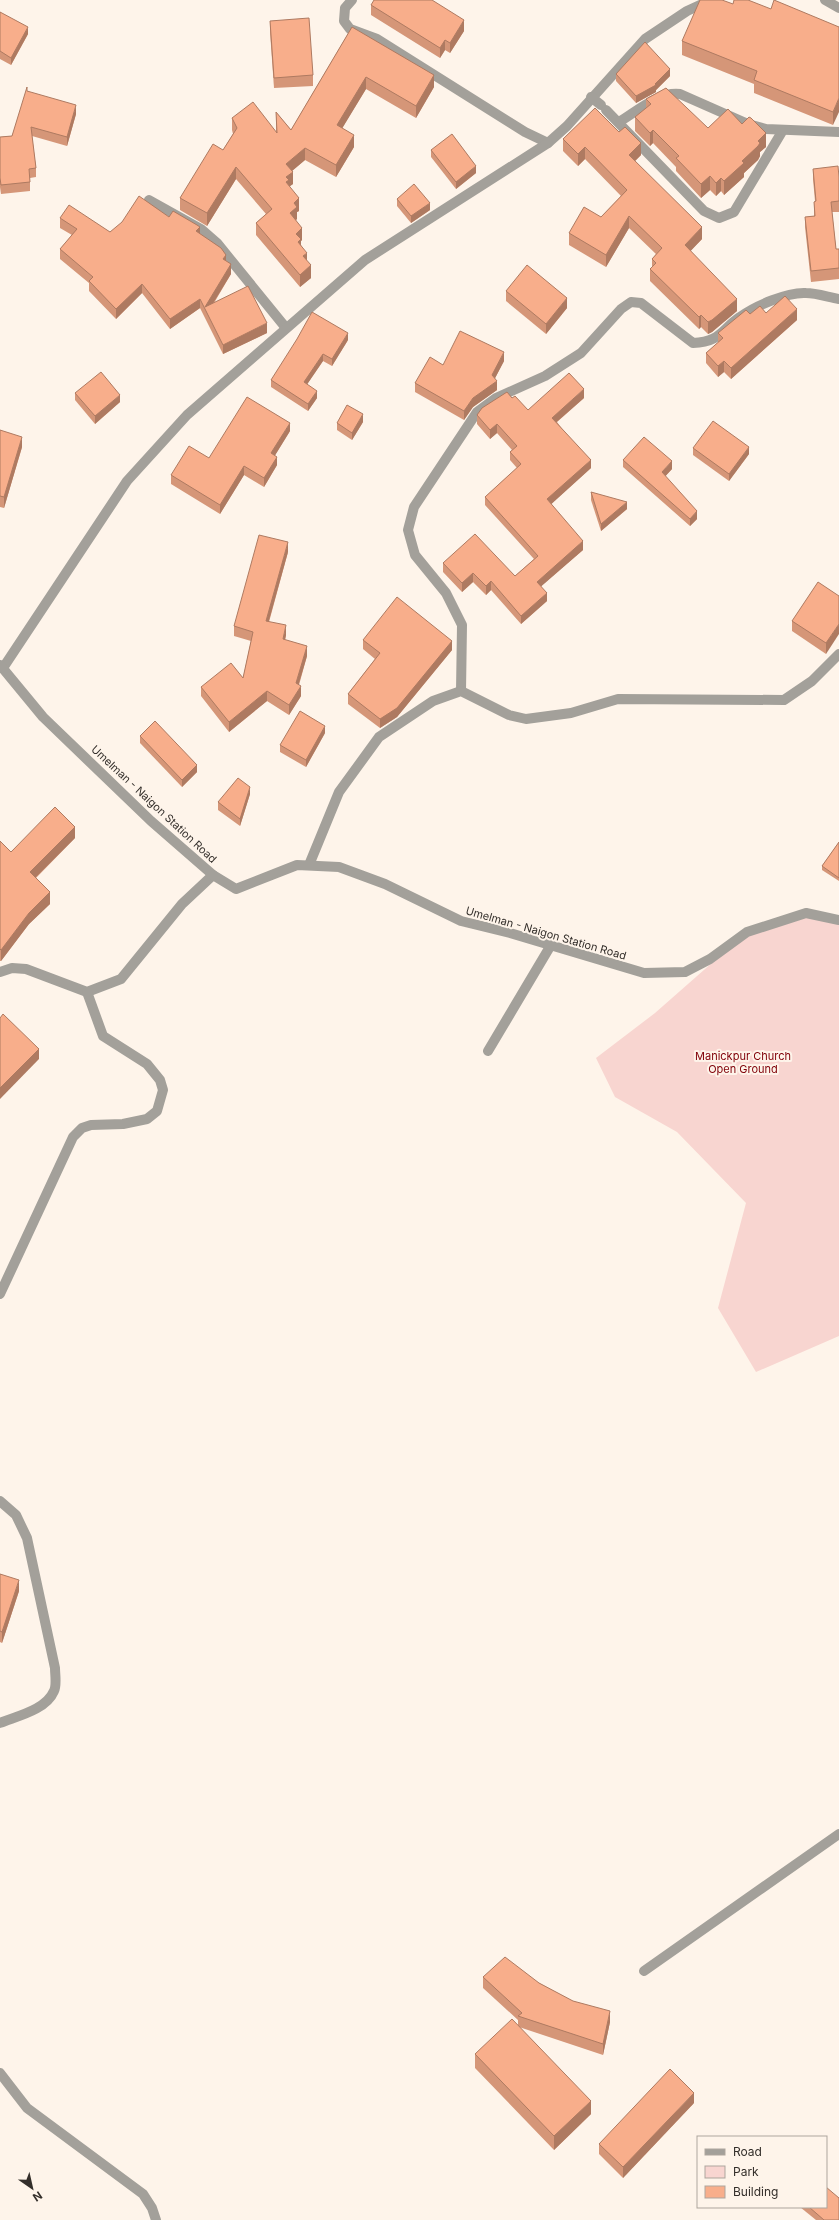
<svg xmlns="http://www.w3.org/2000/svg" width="839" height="2220" font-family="Inter,sans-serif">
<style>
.green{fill:#f8d5d0}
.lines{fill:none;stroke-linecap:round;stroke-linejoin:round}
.minor{stroke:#a3a09a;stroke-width:10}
.tertiary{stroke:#a3a09a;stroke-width:10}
.wall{fill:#d59678}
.shaded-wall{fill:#ae7a61}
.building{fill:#f8ae8b;stroke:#ae7a61}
.labels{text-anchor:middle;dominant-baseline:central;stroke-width:4;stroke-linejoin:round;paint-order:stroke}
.street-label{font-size:11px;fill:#332e2a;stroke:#fef4ea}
.park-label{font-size:11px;fill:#800008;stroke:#fef4ea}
</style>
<rect width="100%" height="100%" fill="#fef4ea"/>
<path class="green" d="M 806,908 L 839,923 L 839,1336 L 756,1372 L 718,1308 L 746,1203 L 677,1132 L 615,1097 L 596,1058 L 655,1013 L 713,962 L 752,933 Z"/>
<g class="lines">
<g class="minor">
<path d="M 352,0 L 345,8 L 344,21 L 350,29 L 377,39 L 525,132 L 548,143 L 567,126 L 645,39 L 687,11 L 711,0"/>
<path d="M 825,0 L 839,8"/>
<path d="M 591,97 L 601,105"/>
<path d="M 606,110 L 704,211 L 719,218 L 734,212 L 783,130"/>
<path d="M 619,122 C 636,112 659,91 680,94 L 748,124 L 766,129 L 839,132"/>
<path d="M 149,200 L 201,229 L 217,243 L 286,328"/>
<path d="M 3,668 L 127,481 L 187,415 L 365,260 L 548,143"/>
<path d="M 461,691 L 462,625 L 446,593 L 415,555 L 408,530 L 414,507 L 477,412 L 496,398 L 545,376 L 581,353 L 621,309 L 631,302 L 641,303 L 693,343 C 720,342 721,330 740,317 C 755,306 787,292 806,293 C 816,293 828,297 839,299"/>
<path d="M 309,865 L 339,792 L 379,737 L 433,701 L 461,691 L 509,715 L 526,719 L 571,713 L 618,699 L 784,700 L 812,681 L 839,654"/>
<path d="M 0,972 L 12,968 L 26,969 L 87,992 L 121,979 L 182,904 L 213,875"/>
<path d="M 488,1051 L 551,945"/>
<path d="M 0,1294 L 73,1137 L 82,1128 L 91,1125 L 123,1124 L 147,1119 L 157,1111 L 163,1090 L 160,1080 L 147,1064 L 103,1036 L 87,992"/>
<path d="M 0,1501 L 16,1515 L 27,1538 L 55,1668 C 55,1675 57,1685 54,1691 C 46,1710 17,1716 0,1723"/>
<path d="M 644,1971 L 839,1834"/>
<path d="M 0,2073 L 27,2108 L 143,2194 L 152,2208 L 156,2220"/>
</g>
<path class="tertiary" d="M 0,665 L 43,717 L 151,821 L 213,875 L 236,889 L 297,865 L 339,867 L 385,884 L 461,921 L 510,933 L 644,973 L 685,972 L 710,959 L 747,932 L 806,913 L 839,920"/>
</g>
<g class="wall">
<path d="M 733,4 L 771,9 L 839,27 L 833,125 L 754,93 L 754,84 L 682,55 L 682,41 Z"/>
<path d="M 371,5 L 464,31 L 450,53 L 445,50 L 440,58 L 371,15 Z"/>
<path d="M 0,12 L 28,34 L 11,65 L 0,59 Z"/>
<path d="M 270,21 L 313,75 L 313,86 L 274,88 L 270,32 Z"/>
<path d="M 352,27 L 434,87 L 416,118 L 366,89 L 342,128 L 354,147 L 336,177 L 305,160 L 292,171 L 293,184 L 289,186 L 299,211 L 297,212 L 297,219 L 296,220 L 302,240 L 301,241 L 301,245 L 307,261 L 311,278 L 300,287 L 256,235 L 256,223 L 266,214 L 236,179 L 207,226 L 180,210 L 180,198 L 223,150 L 233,134 L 232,130 L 232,118 L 276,132 L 276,112 L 291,130 Z"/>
<path d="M 616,74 L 670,76 L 656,90 L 656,92 L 636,103 L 616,81 Z"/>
<path d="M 27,91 L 76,114 L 67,146 L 32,136 L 36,168 L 36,177 L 30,178 L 30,191 L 1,194 L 0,187 L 0,137 L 12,136 Z"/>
<path d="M 646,99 L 708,128 L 742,124 L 766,147 L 760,152 L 760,156 L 758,160 L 744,173 L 744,177 L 724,195 L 721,191 L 716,196 L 710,190 L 701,198 L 676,171 L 676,167 L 653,143 L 650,146 L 635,131 L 635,117 L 646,108 Z"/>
<path d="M 563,139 L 641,155 L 635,161 L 702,239 L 690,251 L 737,311 L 712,332 L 708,334 L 701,327 L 699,329 L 650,281 L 650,269 L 652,267 L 652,259 L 656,254 L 629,228 L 606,267 L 569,245 L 569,233 L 601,217 L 621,196 L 585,159 L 578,166 L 563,151 Z"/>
<path d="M 431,150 L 476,173 L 456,189 L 431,157 Z"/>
<path d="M 813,169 L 839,177 L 839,212 L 832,212 L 836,249 L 839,249 L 839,279 L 811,282 L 805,227 L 805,217 L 814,216 L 814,202 L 815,201 L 813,179 Z"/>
<path d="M 397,199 L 430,210 L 411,223 L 397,206 Z"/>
<path d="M 169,217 L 200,234 L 226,260 L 231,274 L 214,303 L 267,333 L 223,354 L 200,308 L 170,329 L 142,293 L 116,319 L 89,291 L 89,283 L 60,259 L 60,249 L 72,235 L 60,228 L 60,218 L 110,232 Z"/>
<path d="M 506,291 L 567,308 L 546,334 L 506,301 Z"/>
<path d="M 766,313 L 797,320 L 731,379 L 724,372 L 718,377 L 706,363 L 706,353 L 718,343 L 718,333 L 750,314 Z"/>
<path d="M 348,340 L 332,366 L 323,361 L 307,384 L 317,398 L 308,411 L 271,387 L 271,380 Z"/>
<path d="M 504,361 L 495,378 L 497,390 L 473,407 L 464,420 L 415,392 L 415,383 L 443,365 Z"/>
<path d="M 75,393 L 120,402 L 95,424 L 75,400 Z"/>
<path d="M 512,398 L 528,410 L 584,398 L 557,422 L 591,468 L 551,504 L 583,550 L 541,586 L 547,601 L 521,624 L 491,590 L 486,595 L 473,582 L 462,592 L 443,572 L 443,563 L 515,576 L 534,559 L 485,505 L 485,497 L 517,468 L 510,460 L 510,452 L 512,450 L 497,433 L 490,439 L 477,424 L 477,415 Z"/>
<path d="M 363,422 L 352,440 L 337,430 L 337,423 Z"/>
<path d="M 0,430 L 22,447 L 4,508 L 0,507 Z"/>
<path d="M 290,431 L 275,455 L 277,465 L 264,487 L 244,475 L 220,514 L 171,484 L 171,475 L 209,458 Z"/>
<path d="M 693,448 L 749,454 L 729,481 L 693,455 Z"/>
<path d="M 623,460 L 672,469 L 665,476 L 697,519 L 690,526 L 623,467 Z"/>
<path d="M 591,492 L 627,509 L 601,531 L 591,500 Z"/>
<path d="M 288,552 L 269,622 L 286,635 L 285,640 L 307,656 L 299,685 L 301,696 L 289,715 L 267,701 L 229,732 L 201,696 L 201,687 L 243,678 L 251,641 L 234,636 L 234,626 Z"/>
<path d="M 839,596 L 826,654 L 792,631 L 792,621 Z"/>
<path d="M 363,640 L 452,650 L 397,717 L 380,728 L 348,704 L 348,694 L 375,659 L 363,649 Z"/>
<path d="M 325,733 L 306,767 L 280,752 L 280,745 Z"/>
<path d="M 140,736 L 197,772 L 182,787 L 140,743 Z"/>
<path d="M 250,794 L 240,826 L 218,810 L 218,802 Z"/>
<path d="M 75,838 L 36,878 L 50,904 L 29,924 L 1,961 L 0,961 L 0,841 L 11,852 Z"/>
<path d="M 839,842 L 839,881 L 822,870 L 822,866 Z"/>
<path d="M 0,1574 L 19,1591 L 2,1643 L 0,1642 Z"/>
<path d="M 483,1977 L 539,1983 L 610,2022 L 603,2055 L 519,2027 L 591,2114 L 554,2150 L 475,2068 L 475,2054 L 518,2026 L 518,2020 L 483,1988 Z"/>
<path d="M 694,2103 L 623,2178 L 599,2154 L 599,2144 Z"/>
<path d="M 800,2207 L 826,2207 L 839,2220 L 816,2220 Z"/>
</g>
<g class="shaded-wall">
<path d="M 464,20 L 464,31 L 450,53 L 450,43 Z"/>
<path d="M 28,27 L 28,34 L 11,65 L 11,58 Z"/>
<path d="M 445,40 L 445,50 L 440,58 L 440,48 Z"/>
<path d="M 670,69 L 670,76 L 656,90 L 656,92 L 636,103 L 636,96 L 655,84 Z"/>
<path d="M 434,75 L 434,87 L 416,118 L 416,106 Z"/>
<path d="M 366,77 L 366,89 L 337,137 L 337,125 Z"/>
<path d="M 839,98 L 839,112 L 833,125 L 833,112 Z"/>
<path d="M 76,105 L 76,114 L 67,146 L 67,137 Z"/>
<path d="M 653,130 L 653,143 L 650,146 L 650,133 Z"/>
<path d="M 766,133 L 766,147 L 760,152 L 760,156 L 758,160 L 744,173 L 744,177 L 724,195 L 724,181 L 742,161 L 758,141 Z"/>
<path d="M 354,135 L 354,147 L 336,177 L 336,165 Z"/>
<path d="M 641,143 L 641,155 L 629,167 L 629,155 Z"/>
<path d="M 585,147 L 585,159 L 578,166 L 578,154 Z"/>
<path d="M 305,148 L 305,160 L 286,176 L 286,164 Z"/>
<path d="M 476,166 L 476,173 L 456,189 L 456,182 Z"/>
<path d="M 236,167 L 236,179 L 207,226 L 207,213 Z"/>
<path d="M 293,172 L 293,184 L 289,187 L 286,194 L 286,177 Z"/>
<path d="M 710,176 L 710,190 L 701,198 L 701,184 Z"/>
<path d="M 721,178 L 721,191 L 716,196 L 716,183 Z"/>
<path d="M 299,198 L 299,211 L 297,212 L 297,219 L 290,225 L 290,213 L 294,203 Z"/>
<path d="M 430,203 L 430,210 L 411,223 L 411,216 Z"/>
<path d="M 629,216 L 629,228 L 606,267 L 606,255 Z"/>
<path d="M 200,227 L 200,236 L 196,231 Z"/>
<path d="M 702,227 L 702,239 L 685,257 L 685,245 Z"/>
<path d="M 302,228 L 302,240 L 301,241 L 301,252 L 296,234 Z"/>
<path d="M 307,253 L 307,265 L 303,256 Z"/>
<path d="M 226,255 L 226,264 L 223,259 Z"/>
<path d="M 231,264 L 231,274 L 207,313 L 205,307 Z"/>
<path d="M 311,265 L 311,278 L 300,287 L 300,275 Z"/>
<path d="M 142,284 L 142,293 L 116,319 L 116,309 Z"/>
<path d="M 567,298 L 567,308 L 546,334 L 546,324 Z"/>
<path d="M 200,299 L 200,308 L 170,329 L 170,319 Z"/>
<path d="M 737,299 L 737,311 L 712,332 L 708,334 L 708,322 Z"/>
<path d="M 797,309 L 797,320 L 731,379 L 731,368 Z"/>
<path d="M 701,315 L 701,327 L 699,329 L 699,317 Z"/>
<path d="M 267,323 L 267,333 L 223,354 L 223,345 Z"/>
<path d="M 348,333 L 348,340 L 332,366 L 332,359 Z"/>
<path d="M 504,352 L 504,361 L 492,384 L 492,375 Z"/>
<path d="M 323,354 L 323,361 L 304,389 L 304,382 Z"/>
<path d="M 724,361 L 724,372 L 718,377 L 718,366 Z"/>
<path d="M 497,381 L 497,390 L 473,407 L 464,420 L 464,411 L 473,398 Z"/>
<path d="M 584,389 L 584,398 L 552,426 L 552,418 Z"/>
<path d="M 317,391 L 317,398 L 308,411 L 308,404 Z"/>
<path d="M 120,395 L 120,402 L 95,424 L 95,416 Z"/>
<path d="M 363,414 L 363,422 L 352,440 L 352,433 Z"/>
<path d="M 290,423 L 290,431 L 271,462 L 271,453 Z"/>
<path d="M 497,424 L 497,433 L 490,439 L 490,430 Z"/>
<path d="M 22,437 L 22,447 L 4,508 L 4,497 Z"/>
<path d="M 749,447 L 749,454 L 729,481 L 729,474 Z"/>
<path d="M 277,457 L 277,465 L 264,487 L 264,478 Z"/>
<path d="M 591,460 L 591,468 L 547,508 L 547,499 Z"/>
<path d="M 672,461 L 672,469 L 662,480 L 662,472 Z"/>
<path d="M 244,466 L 244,475 L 220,514 L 220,505 Z"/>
<path d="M 627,502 L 627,509 L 601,531 L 601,524 Z"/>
<path d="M 697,511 L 697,519 L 690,526 L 690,519 Z"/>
<path d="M 583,541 L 583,550 L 537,590 L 537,582 Z"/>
<path d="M 288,542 L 288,552 L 266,631 L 266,621 Z"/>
<path d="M 473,573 L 473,582 L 462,592 L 462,583 Z"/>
<path d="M 491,581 L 491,590 L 486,595 L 486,586 Z"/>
<path d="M 547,593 L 547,601 L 521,624 L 521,616 Z"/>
<path d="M 839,624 L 839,634 L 826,654 L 826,643 Z"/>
<path d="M 286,625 L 286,635 L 283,649 L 283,639 Z"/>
<path d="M 452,641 L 452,650 L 397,717 L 380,728 L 380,719 Z"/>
<path d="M 307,646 L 307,656 L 296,693 L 296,683 Z"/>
<path d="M 301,686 L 301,696 L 289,715 L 289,705 Z"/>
<path d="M 267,691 L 267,701 L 229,732 L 229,722 Z"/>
<path d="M 325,726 L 325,733 L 306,767 L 306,760 Z"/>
<path d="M 197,765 L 197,772 L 182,787 L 182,780 Z"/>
<path d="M 250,787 L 250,794 L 240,826 L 240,819 Z"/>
<path d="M 75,827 L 75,838 L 30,883 L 30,872 Z"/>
<path d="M 50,892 L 50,904 L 29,924 L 1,961 L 1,950 L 29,913 Z"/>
<path d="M 39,1049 L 39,1059 L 0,1099 L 0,1088 Z"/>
<path d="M 19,1580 L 19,1591 L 2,1643 L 2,1632 Z"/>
<path d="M 610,2011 L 610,2022 L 603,2055 L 603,2044 Z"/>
<path d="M 694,2093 L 694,2103 L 623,2178 L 623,2167 Z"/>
<path d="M 591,2101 L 591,2114 L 554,2150 L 554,2136 Z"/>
</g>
<g class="building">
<path d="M 374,0 L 432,0 L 464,20 L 450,43 L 445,40 L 440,48 L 371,5 Z"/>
<path d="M 700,0 L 722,0 L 733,4 L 734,0 L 748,0 L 771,9 L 774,0 L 839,27 L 839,98 L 833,112 L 754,80 L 757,71 L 682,41 Z"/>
<path d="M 0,12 L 28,27 L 11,58 L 0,51 Z"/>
<path d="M 309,18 L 313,75 L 274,78 L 270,21 Z"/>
<path d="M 352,27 L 434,75 L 416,106 L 366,77 L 337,125 L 354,135 L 336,165 L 305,148 L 286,164 L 293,172 L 286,177 L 289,180 L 286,182 L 299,198 L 294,203 L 297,207 L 290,213 L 302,228 L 296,234 L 301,239 L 298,242 L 307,253 L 303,256 L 311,265 L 300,275 L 256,223 L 272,209 L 236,167 L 207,213 L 180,198 L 213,144 L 223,150 L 237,128 L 232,118 L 253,102 L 277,133 L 276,112 L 291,130 Z"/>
<path d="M 645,42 L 670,69 L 655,84 L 656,85 L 636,96 L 616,74 Z"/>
<path d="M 27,87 L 27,91 L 76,105 L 67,137 L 31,127 L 36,168 L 29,169 L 30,182 L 1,185 L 0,178 L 0,137 L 12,136 Z"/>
<path d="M 666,88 L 708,128 L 728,109 L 742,124 L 749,117 L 751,118 L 766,133 L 758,141 L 760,143 L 758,146 L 742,161 L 744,163 L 724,181 L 721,178 L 716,183 L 710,176 L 701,184 L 676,158 L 679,156 L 653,130 L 650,133 L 635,117 L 651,104 L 646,99 Z"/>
<path d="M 595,108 L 619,132 L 625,127 L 641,143 L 629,155 L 702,227 L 685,245 L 737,299 L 712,320 L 708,322 L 701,315 L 699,317 L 650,269 L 656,263 L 652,259 L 662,248 L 629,216 L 606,255 L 569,233 L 584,207 L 601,217 L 627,190 L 585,147 L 578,154 L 563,139 Z"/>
<path d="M 452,134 L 476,166 L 456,182 L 431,150 Z"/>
<path d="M 838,166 L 839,177 L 839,201 L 831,202 L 836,249 L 839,249 L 839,268 L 811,271 L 805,217 L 815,216 L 814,202 L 816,201 L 813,169 Z"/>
<path d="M 414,184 L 430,203 L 411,216 L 397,199 Z"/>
<path d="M 139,196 L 169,217 L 173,211 L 197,225 L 200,227 L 196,231 L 221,248 L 226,255 L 223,259 L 231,264 L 205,307 L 248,286 L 267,323 L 223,345 L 200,299 L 170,319 L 142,284 L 116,309 L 89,281 L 93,277 L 60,249 L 77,229 L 60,218 L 69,205 L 110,232 L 122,222 Z"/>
<path d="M 527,265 L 567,298 L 546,324 L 506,291 Z"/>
<path d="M 785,296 L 797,309 L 731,368 L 724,361 L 718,366 L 706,353 L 723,338 L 718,333 L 746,310 L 750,314 L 760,306 L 766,313 Z"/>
<path d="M 312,312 L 348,333 L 332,359 L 323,354 L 304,382 L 317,391 L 308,404 L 271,380 L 297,339 Z"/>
<path d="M 460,331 L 504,352 L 492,375 L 497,381 L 473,398 L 464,411 L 415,383 L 430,357 L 443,365 Z"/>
<path d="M 101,372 L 120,395 L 95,416 L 75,393 Z"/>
<path d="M 569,373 L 584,389 L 552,418 L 591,460 L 547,499 L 583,541 L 537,582 L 547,593 L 521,616 L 491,581 L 486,586 L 473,573 L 462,583 L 443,563 L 475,534 L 515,576 L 538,556 L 485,497 L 521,464 L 510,452 L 517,446 L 497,424 L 490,430 L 477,415 L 482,408 L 507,392 L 512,398 L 515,396 L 528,410 Z"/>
<path d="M 247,397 L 290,423 L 271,453 L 277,457 L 264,478 L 244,466 L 220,505 L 171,475 L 189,446 L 209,458 Z"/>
<path d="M 347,405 L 363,414 L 352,433 L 337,423 Z"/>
<path d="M 713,421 L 749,447 L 729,474 L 693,448 Z"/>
<path d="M 0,430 L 22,437 L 4,497 L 0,496 Z"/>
<path d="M 644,437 L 672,461 L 662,472 L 697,511 L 690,519 L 623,460 Z"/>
<path d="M 591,492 L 627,502 L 601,524 Z"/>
<path d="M 259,535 L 288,542 L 266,621 L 286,625 L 283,639 L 307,646 L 296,683 L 301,686 L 289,705 L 267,691 L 229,722 L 201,687 L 231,663 L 243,678 L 253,632 L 234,626 Z"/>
<path d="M 818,582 L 839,596 L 839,624 L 826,643 L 792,621 Z"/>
<path d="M 397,597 L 452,641 L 397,708 L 380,719 L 348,694 L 380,653 L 363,640 Z"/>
<path d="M 300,711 L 325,726 L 306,760 L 280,745 Z"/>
<path d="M 155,721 L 197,765 L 182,780 L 140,736 Z"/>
<path d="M 238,778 L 250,787 L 240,819 L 218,802 Z"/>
<path d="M 55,807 L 75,827 L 30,872 L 50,892 L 29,913 L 1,950 L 0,949 L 0,841 L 11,852 Z"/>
<path d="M 839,842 L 839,878 L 822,866 Z"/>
<path d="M 3,1014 L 39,1049 L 0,1088 L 0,1018 Z"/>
<path d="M 0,1574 L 19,1580 L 2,1632 L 0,1631 Z"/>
<path d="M 505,1957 L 539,1983 L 573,2001 L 610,2011 L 603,2044 L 518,2016 L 522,2013 L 483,1977 Z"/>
<path d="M 512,2019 L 591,2101 L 554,2136 L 475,2054 Z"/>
<path d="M 670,2069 L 694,2093 L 623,2167 L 599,2144 Z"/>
<path d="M 826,2187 L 839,2198 L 839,2220 L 824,2220 L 809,2207 L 826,2207 Z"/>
</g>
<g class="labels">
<g class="street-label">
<text transform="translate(154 804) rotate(43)">Umelman - Naigon Station Road</text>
<text transform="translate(546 933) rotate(16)">Umelman - Naigon Station Road</text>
</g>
<g class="park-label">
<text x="743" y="1056">Manickpur Church<tspan x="743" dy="13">Open Ground</tspan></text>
</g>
</g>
<rect x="697" y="2136" width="130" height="72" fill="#fef4ea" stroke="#ada59d"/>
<rect x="705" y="2149" width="20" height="6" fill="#a3a09a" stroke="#ada59d"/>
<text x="733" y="2156" font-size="12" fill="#332e2a">Road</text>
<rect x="705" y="2166" width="20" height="12" fill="#f8d5d0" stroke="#ada59d"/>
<text x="733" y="2176" font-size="12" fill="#332e2a">Park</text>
<rect x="705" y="2186" width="20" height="12" fill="#f8ae8b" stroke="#ada59d"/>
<text x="733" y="2196" font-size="12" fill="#332e2a">Building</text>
<g transform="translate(32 2188) rotate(146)" stroke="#fef4ea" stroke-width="3" paint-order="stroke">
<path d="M0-3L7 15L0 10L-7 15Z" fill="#332e2a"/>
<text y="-6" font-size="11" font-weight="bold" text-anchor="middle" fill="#332e2a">N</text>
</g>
</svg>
